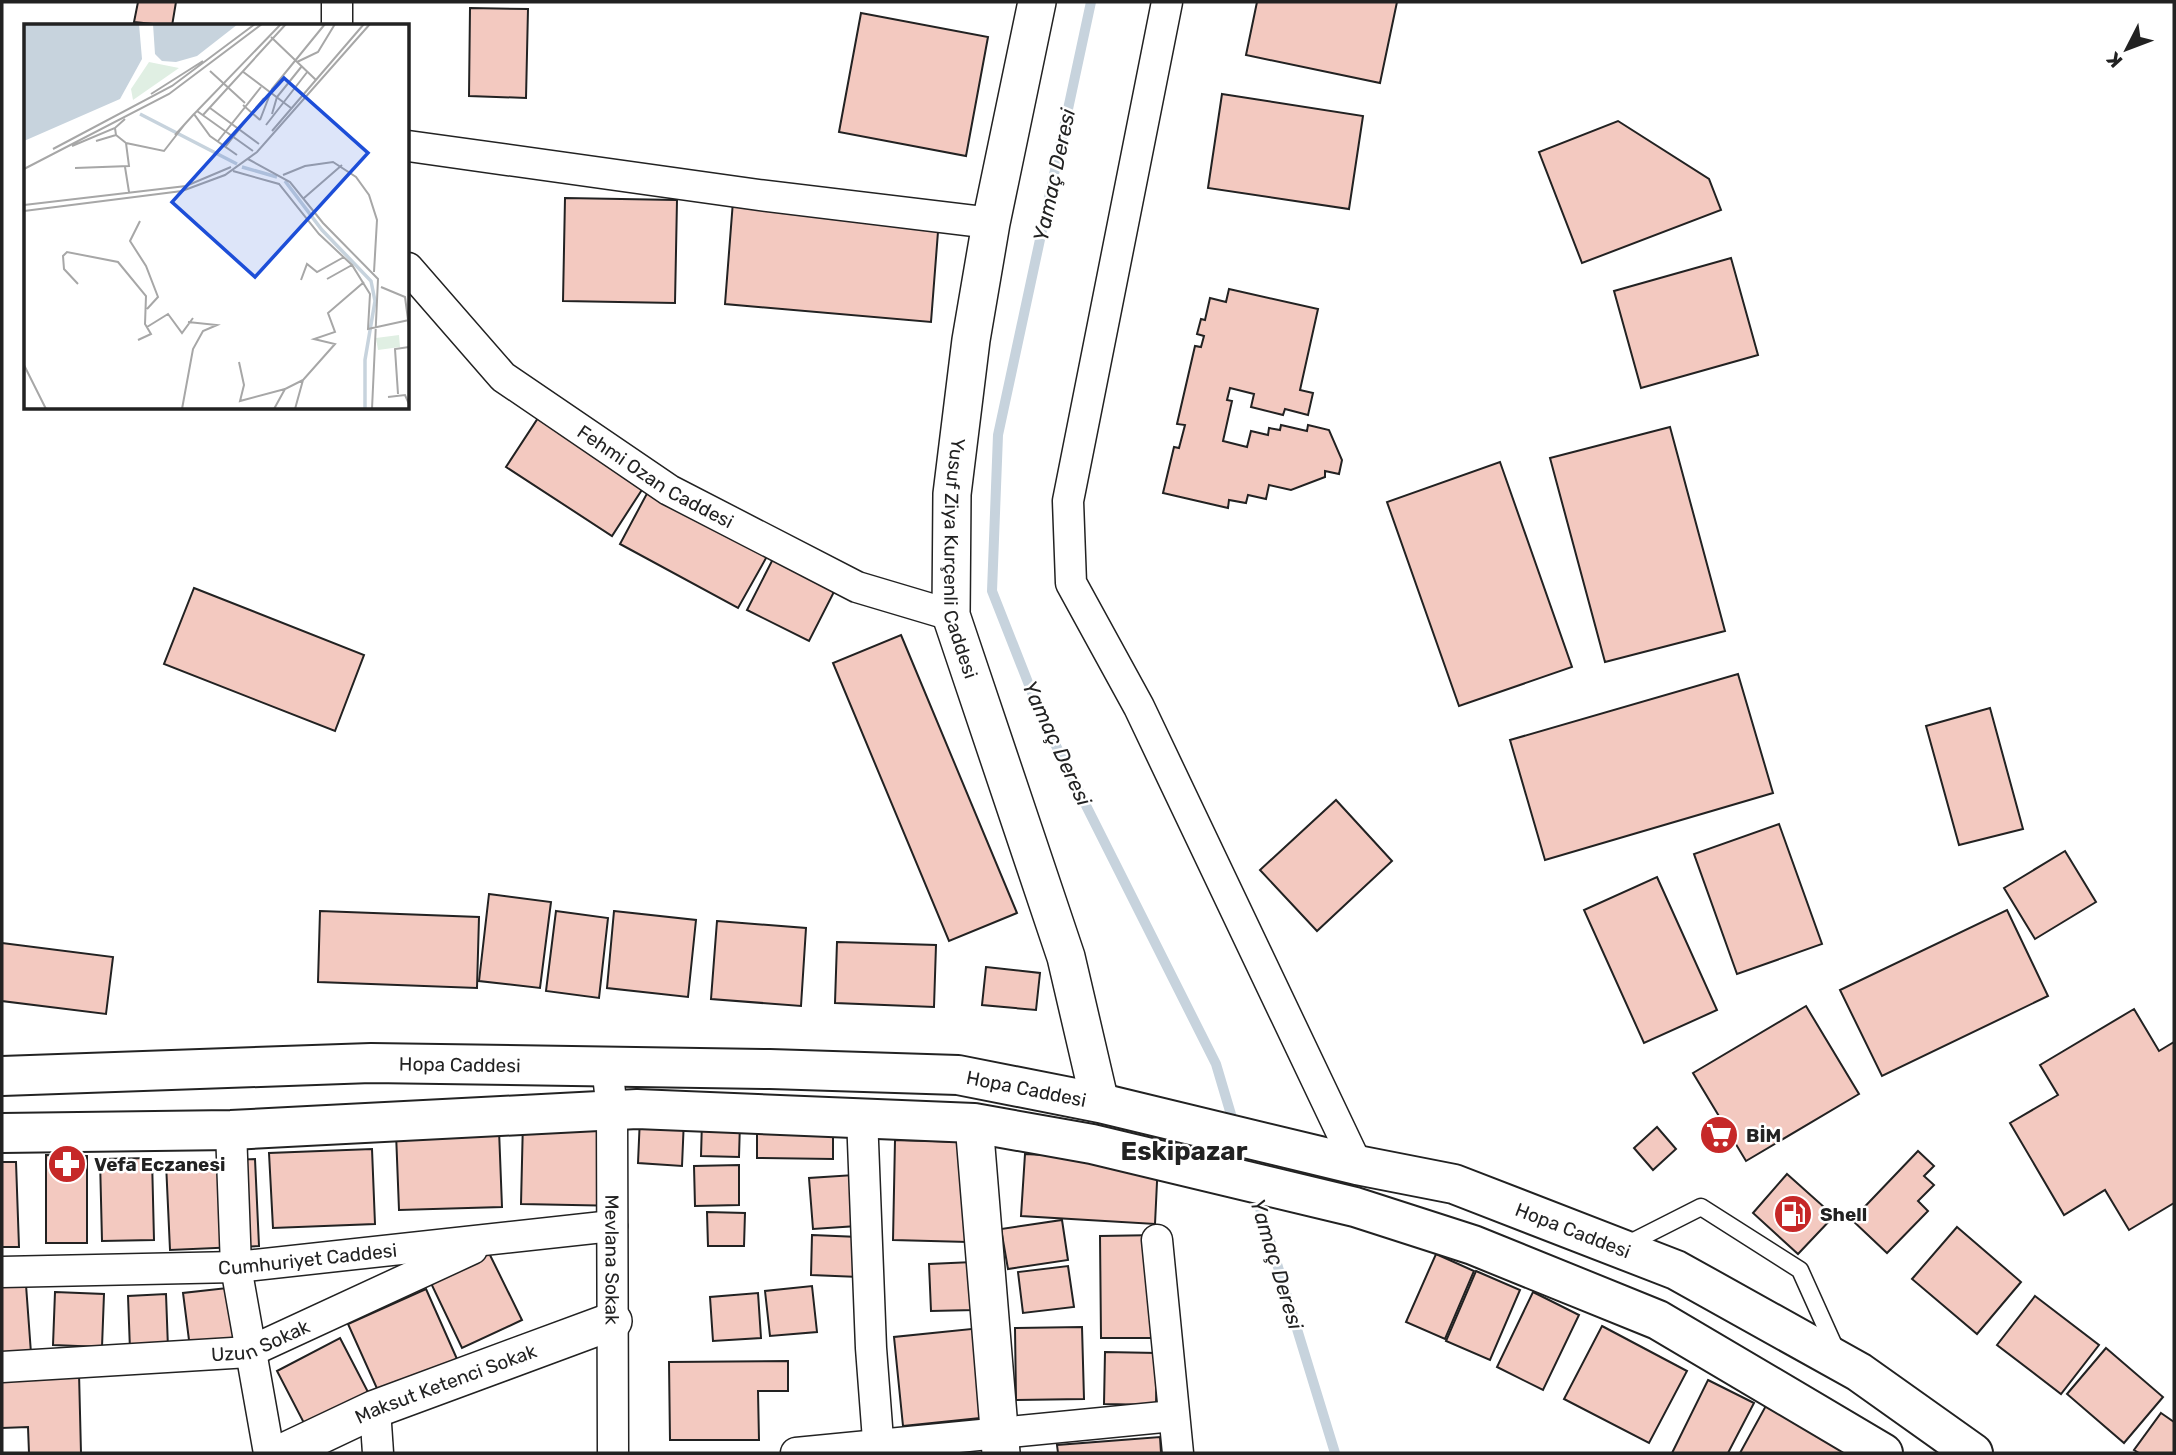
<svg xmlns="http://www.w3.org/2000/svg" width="2176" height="1455" font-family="Rubik,sans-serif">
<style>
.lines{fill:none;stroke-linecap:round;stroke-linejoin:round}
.stream{stroke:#c7d3dd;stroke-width:10}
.building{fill:#f3c9c0;stroke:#222;stroke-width:2}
.service-casing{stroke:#222;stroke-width:19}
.minor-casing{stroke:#222;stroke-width:33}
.tertiary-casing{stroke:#222;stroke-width:40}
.secondary-casing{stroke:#222;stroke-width:42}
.service{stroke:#fff;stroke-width:16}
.minor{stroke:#fff;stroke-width:30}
.tertiary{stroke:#fff;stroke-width:37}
.secondary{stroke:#fff;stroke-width:38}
.labels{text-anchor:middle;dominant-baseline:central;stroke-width:5;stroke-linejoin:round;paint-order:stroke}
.street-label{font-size:19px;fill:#222;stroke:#fff}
.poi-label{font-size:19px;font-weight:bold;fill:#222;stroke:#fff;text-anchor:start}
.water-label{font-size:21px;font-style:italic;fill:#222;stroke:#fff}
.district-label{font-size:26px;font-weight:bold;fill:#222;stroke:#fff}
.inset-river{fill:none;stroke:#c7d3dd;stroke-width:3.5}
.inset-road{fill:none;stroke:#a7a7a7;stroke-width:2}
.view{fill:#1d4ed8;fill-opacity:0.15;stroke:#1d4ed8;stroke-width:3.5}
.inset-edge{fill:none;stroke:#222;stroke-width:3.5}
</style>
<rect width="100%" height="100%" fill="#fff"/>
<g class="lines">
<g class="stream">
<path d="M 1091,2 L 998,435 L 992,591 L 1042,718 L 1216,1064 L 1235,1128"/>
<path d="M 1255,1192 L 1335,1453"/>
</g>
</g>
<g class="building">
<path d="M 138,2 L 176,2 L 172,26 L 134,22 Z"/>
<path d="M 1257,2 L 1397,2 L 1380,83 L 1246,55 Z"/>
<path d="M 470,8 L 528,9 L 526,98 L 469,96 Z"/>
<path d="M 861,13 L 988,37 L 966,156 L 839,132 Z"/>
<path d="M 1222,94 L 1363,116 L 1349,209 L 1208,188 Z"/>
<path d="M 1618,121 L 1709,179 L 1721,210 L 1582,263 L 1539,152 Z"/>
<path d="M 565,198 L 677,200 L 675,303 L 563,301 Z"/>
<path d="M 733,201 L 939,219 L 931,322 L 725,304 Z"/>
<path d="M 1731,258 L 1758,355 L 1641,388 L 1614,291 Z"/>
<path d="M 1229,289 L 1318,309 L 1300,390 L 1313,393 L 1308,415 L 1285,409 L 1283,415 L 1251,407 L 1254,394 L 1230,388 L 1227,400 L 1232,401 L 1223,441 L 1247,447 L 1251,431 L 1268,435 L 1269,428 L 1280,430 L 1281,425 L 1307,431 L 1308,425 L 1329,430 L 1342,460 L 1339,474 L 1325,471 L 1325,477 L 1291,490 L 1269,485 L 1266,499 L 1248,495 L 1246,503 L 1229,500 L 1228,508 L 1163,493 L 1174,447 L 1179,448 L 1185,425 L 1177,424 L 1195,346 L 1201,347 L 1204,336 L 1197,334 L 1201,319 L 1205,320 L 1210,298 L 1226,302 Z"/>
<path d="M 542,412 L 647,482 L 612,536 L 506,467 Z"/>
<path d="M 1670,427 L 1725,631 L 1605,662 L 1550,458 Z"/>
<path d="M 1500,462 L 1572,667 L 1459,706 L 1387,502 Z"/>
<path d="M 651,486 L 770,551 L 738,608 L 620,544 Z"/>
<path d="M 776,553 L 838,584 L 809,641 L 747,610 Z"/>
<path d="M 194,588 L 364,655 L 335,731 L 164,664 Z"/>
<path d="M 901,635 L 1017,913 L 949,941 L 833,663 Z"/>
<path d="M 1738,674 L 1773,793 L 1545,860 L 1510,740 Z"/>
<path d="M 1990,708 L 2023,829 L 1959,845 L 1926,726 Z"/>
<path d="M 1336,800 L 1392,861 L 1317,931 L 1260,870 Z"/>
<path d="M 1779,824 L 1822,944 L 1737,974 L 1694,854 Z"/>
<path d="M 2065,851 L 2096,902 L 2035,939 L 2004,888 Z"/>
<path d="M 1657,877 L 1717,1010 L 1644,1043 L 1584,910 Z"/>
<path d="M 489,894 L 551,902 L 540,988 L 479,981 Z"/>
<path d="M 2007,910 L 2048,996 L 1882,1076 L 1840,990 Z"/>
<path d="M 320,911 L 479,917 L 477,988 L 318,982 Z"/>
<path d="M 556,911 L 608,918 L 599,998 L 546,991 Z"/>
<path d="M 614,911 L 696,920 L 688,997 L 607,988 Z"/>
<path d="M 717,921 L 806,928 L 801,1006 L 711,999 Z"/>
<path d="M 837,942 L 936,945 L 934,1007 L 835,1003 Z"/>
<path d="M 2,943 L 113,957 L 106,1014 L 2,1001 Z"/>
<path d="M 986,967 L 1040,973 L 1036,1010 L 982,1005 Z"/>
<path d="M 1806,1006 L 1859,1094 L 1746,1161 L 1693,1073 Z"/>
<path d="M 2134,1009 L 2159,1051 L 2174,1042 L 2174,1203 L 2129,1230 L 2105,1190 L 2064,1215 L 2010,1123 L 2058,1095 L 2040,1065 Z"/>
<path d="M 640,1117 L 684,1119 L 682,1166 L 638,1163 Z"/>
<path d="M 523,1120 L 625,1123 L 623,1206 L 521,1204 Z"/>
<path d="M 702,1121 L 740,1122 L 739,1157 L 701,1156 Z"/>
<path d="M 757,1121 L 833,1123 L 833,1159 L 757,1158 Z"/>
<path d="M 1657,1127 L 1676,1149 L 1653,1170 L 1634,1148 Z"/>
<path d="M 499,1130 L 502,1207 L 399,1210 L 396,1133 Z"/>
<path d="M 895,1140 L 970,1142 L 968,1242 L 893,1240 Z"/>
<path d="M 372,1149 L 375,1224 L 273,1228 L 269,1153 Z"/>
<path d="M 1918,1151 L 1934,1166 L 1924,1176 L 1934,1185 L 1918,1201 L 1928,1211 L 1887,1253 L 1852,1220 Z"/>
<path d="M 1025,1154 L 1158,1161 L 1155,1224 L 1021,1216 Z"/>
<path d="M 46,1155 L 87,1156 L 87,1243 L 46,1243 Z"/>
<path d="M 152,1158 L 154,1240 L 102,1241 L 100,1159 Z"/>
<path d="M 255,1159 L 259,1246 L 170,1250 L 166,1163 Z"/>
<path d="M 2,1162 L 16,1162 L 19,1247 L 2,1247 Z"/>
<path d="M 739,1165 L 739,1205 L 695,1206 L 694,1166 Z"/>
<path d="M 1787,1174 L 1834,1216 L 1798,1254 L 1753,1213 Z"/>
<path d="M 854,1175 L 857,1226 L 813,1229 L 809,1178 Z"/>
<path d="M 707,1212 L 745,1213 L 744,1246 L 708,1246 Z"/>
<path d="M 1062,1220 L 1068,1260 L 1008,1269 L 1001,1229 Z"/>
<path d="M 1957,1227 L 2021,1282 L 1977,1334 L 1912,1279 Z"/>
<path d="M 812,1235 L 859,1237 L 859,1277 L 811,1275 Z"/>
<path d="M 1159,1235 L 1160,1338 L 1101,1338 L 1100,1236 Z"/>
<path d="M 487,1249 L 522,1320 L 462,1348 L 428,1277 Z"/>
<path d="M 1436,1254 L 1474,1271 L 1445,1339 L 1406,1322 Z"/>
<path d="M 973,1262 L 975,1310 L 931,1311 L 929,1264 Z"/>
<path d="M 1068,1266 L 1074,1307 L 1023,1313 L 1018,1272 Z"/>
<path d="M 1476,1271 L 1520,1290 L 1490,1360 L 1446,1341 Z"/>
<path d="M 26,1285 L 31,1353 L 2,1355 L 2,1287 Z"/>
<path d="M 812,1286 L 817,1332 L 770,1336 L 765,1291 Z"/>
<path d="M 236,1287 L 243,1342 L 190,1348 L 183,1293 Z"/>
<path d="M 426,1289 L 457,1359 L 379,1393 L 348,1324 Z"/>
<path d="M 55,1292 L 104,1294 L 102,1347 L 53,1345 Z"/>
<path d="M 1533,1292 L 1579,1315 L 1543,1390 L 1497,1367 Z"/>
<path d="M 758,1293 L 761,1338 L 713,1341 L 710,1297 Z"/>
<path d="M 166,1294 L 168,1348 L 130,1350 L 128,1296 Z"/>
<path d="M 2035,1296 L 2099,1345 L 2061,1394 L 1997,1345 Z"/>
<path d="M 1602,1326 L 1687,1371 L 1649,1443 L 1564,1399 Z"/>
<path d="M 1082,1327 L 1084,1399 L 1016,1400 L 1015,1328 Z"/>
<path d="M 981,1328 L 990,1417 L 903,1426 L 894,1337 Z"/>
<path d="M 340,1338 L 368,1392 L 305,1425 L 277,1371 Z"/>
<path d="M 2106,1348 L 2163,1397 L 2124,1443 L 2067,1394 Z"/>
<path d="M 1105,1352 L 1157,1353 L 1156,1405 L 1104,1404 Z"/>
<path d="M 788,1361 L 788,1391 L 758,1391 L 759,1440 L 670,1440 L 669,1362 Z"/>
<path d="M 79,1373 L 81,1453 L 29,1453 L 28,1427 L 2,1428 L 2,1375 Z"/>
<path d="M 1708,1380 L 1754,1403 L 1728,1453 L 1672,1453 Z"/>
<path d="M 1768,1402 L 1847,1446 L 1842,1453 L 1740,1453 Z"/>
<path d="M 2161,1413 L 2174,1422 L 2174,1453 L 2139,1453 L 2134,1450 Z"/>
<path d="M 1160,1437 L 1161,1453 L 1058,1453 L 1057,1445 Z"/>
</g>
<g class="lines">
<defs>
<path id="service" d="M 1626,1245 L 1701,1207 L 1800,1270 L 1836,1350"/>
<g id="minor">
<path d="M 337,2 L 337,26"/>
<path d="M 1167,2 L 1068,501 L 1071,583 L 1139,707 L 1357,1165"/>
<path d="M 408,146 L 759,195 L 991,223"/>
<path id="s1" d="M 408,268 L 503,377 L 669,490 L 857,587 L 951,615"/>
<path id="s2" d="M 607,1066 L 612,1110 L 613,1453"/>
<path d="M 862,1116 L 871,1348 L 879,1453"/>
<path d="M 231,1130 L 236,1267 L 269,1453"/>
<path d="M 1157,1240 L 1178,1453"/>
<path id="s3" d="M 2,1272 L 236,1267 L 612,1226"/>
<path id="s4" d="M 2,1367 L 249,1352 L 472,1249"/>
<path d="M 375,1409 L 378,1453"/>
<path d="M 796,1453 L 1173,1416"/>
</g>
<g id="tertiary">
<path id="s5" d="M 1037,2 L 991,223 L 971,340 L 952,494 L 951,615 L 1066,957 L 1100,1103"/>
<path d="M 974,1123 L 1001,1453"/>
<path id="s6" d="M 282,1453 L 375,1409 L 613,1321"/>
</g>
<g id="secondary">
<path id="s7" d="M 2,1076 L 371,1063 L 770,1069 L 958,1075 L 1100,1103 L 1357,1165 L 1454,1184 L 1676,1270 L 1859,1372 L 1973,1453"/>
<path d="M 2,1133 L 231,1130 L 637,1109 L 974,1123 L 1092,1144 L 1355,1207 L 1473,1245 L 1658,1320 L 1883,1453"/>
</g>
</defs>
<use href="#service" class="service-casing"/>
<use href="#minor" class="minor-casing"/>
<use href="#tertiary" class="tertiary-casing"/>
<use href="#secondary" class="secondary-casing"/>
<use href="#service" class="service"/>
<use href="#minor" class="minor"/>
<use href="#tertiary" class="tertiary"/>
<use href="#secondary" class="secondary"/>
</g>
<defs>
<symbol id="supermarket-disc" viewBox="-11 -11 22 22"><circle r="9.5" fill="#c62828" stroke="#fff"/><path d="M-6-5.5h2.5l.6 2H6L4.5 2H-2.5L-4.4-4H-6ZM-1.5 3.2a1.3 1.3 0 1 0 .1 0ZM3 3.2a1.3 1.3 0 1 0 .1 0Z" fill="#fff"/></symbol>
<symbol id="pharmacy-disc" viewBox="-11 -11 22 22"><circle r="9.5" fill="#c62828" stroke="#fff"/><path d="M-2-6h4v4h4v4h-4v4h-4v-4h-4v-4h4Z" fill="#fff"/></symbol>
<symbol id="fuel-disc" viewBox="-11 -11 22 22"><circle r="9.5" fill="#c62828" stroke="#fff"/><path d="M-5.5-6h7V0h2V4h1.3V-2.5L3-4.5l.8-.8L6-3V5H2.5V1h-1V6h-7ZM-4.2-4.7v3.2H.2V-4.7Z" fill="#fff"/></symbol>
</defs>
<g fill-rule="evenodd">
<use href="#supermarket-disc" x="1697" y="1113" width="44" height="44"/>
<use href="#pharmacy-disc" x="45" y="1142" width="44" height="44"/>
<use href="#fuel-disc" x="1771" y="1192" width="44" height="44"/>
</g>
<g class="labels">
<g class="street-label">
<text stroke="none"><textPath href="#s1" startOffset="327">Fehmi Ozan Caddesi</textPath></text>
<text stroke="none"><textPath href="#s5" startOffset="565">Yusuf Ziya Kurçenli Caddesi</textPath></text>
<text stroke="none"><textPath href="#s7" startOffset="458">Hopa Caddesi</textPath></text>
<text stroke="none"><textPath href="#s7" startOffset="1026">Hopa Caddesi</textPath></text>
<text stroke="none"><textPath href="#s7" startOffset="1592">Hopa Caddesi</textPath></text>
<text stroke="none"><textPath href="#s3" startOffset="306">Cumhuriyet Caddesi</textPath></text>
<text stroke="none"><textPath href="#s2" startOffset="194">Mevlana Sokak</textPath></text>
<text stroke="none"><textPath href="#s4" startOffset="261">Uzun Sokak</textPath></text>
<text stroke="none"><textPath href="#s6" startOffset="178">Maksut Ketenci Sokak</textPath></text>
</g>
<g class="poi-label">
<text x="1746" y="1135">BİM</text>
<text x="94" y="1164">Vefa Eczanesi</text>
<text x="1820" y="1214">Shell</text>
</g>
<g class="water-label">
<text transform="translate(1054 175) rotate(-78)">Yamaç Deresi</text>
<text transform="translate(1057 743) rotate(65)">Yamaç Deresi</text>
<text transform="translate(1277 1264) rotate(73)">Yamaç Deresi</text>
</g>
<g class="district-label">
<text x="1184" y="1151">Eskipazar</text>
</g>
</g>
<g transform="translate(24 24)">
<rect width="385" height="385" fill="#fff"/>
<path d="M 125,38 L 155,44 L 109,76 L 107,65 ZM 375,311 L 376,323 L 354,326 L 352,314 Z" fill="#e0efe3"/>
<path d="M 0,0 L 115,0 L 118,35 L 96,75 L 0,117 ZM 129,0 L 214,0 L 173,32 L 152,38 L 138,37 L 131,30 Z" fill="#c7d3dd"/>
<path class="inset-river" d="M 116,90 L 213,140M 218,143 L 253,153M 261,157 L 298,206 L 347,257 L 351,277 L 341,336 L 341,385"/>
<path class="inset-road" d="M 247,13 L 292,56M 273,38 L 294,28 L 311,0M 186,47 L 221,79M 218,47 L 267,84M 127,70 L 179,37M 219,81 L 236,96M 186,84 L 235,120M 173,87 L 257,0M 173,87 L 229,127M 173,87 L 170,90 L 186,112 L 213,131M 248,90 L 253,73 L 278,42M 179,91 L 262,0M 236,96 L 248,65 L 301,0M 242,101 L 284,47M 248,107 L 340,0M 151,111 L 170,90M 72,117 L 92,111 L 91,104M 194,117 L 237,63M 102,119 L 140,127 L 161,100M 48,122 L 91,104 L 101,95M 202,122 L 240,74M 29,125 L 148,62 L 231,0M 224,135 L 266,158 L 299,199 L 354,255 L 348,385M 101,143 L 105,168M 51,144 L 105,142 L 102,119 L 92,111M 0,145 L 145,70 L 238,0M 209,147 L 255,160 L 295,210 L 328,241 L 346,270 L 344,305 L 385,296M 259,151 L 281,142 L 309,138 L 332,153 L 345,171 L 353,196 L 350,248M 280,174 L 318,141M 0,181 L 162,162 L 207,143M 0,187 L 158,167 L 201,151 L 233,128 L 346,0M 116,197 L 106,217 L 122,242 L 134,273 L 123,285M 303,255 L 328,241M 277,256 L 283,240 L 293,248 L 320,233M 54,260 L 40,245 L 39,232 L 43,228 L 94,238 L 122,272 L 121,300 L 127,310 L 114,316M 357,263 L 381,273 L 385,303M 123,303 L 144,290 L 158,309 L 169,294M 215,338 L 220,361 L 216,377 L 261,365M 0,341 L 22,385M 374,370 L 371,325 L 385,323M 364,373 L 381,371 L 385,380M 158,385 L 169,325 L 179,307 L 193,301 L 164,298M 250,385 L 261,365 L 279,356M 271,385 L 279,356 L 311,320 L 290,315 L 311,308 L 304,289 L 340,258"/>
<path class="view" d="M 260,54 L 344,129 L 231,253 L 148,178 Z"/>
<rect width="385" height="385" class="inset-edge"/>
</g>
<rect width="2176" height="1455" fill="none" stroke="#222222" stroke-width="7"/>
<g transform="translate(2127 49) rotate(228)" stroke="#ffffff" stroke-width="5" paint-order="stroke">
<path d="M0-5L12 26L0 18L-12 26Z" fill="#222222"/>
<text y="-10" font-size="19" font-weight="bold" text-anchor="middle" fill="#222222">K</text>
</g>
</svg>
